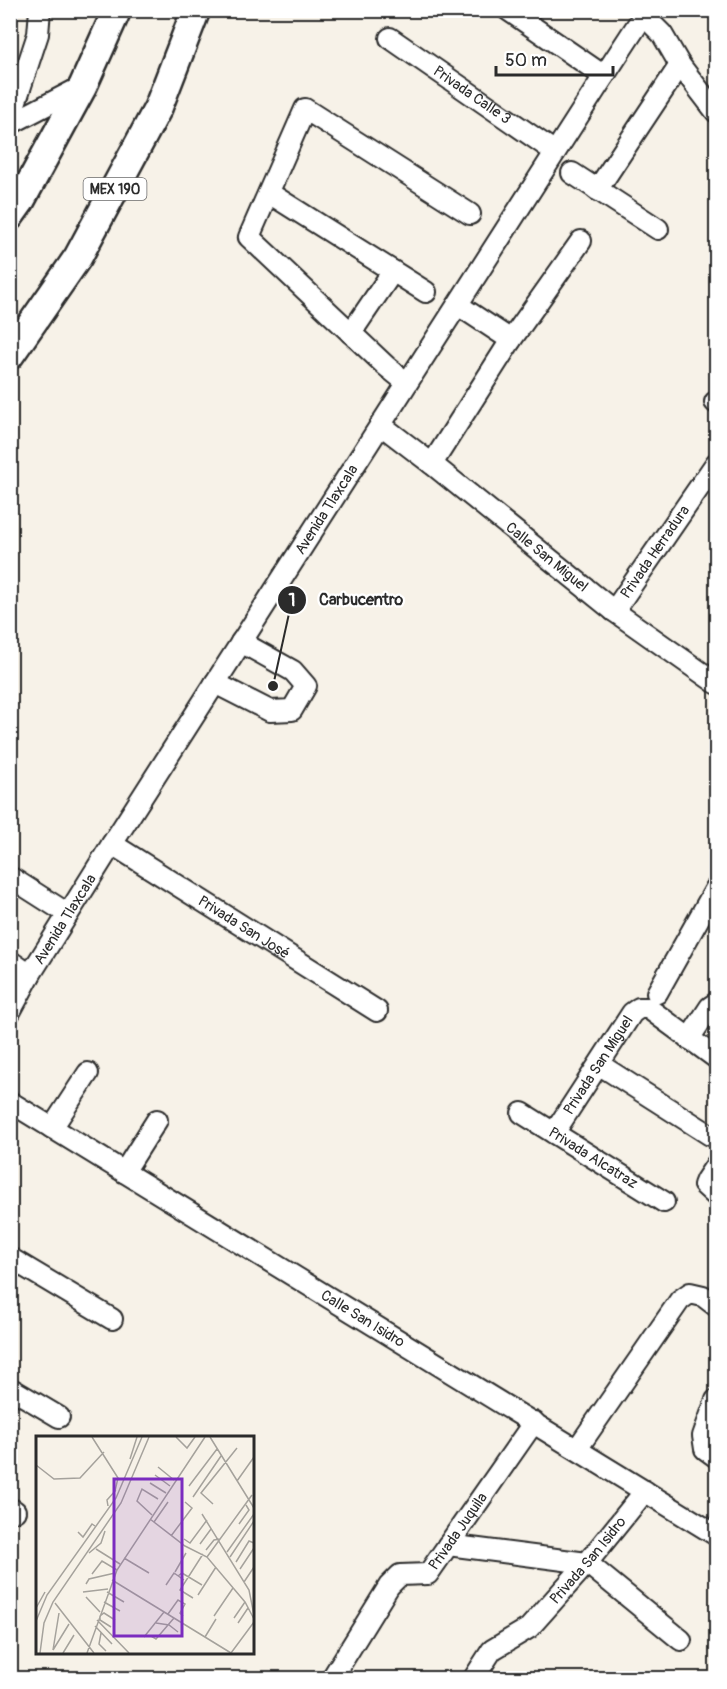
<svg xmlns="http://www.w3.org/2000/svg" width="727" height="1689" font-family="Pangolin,sans-serif">
<style>
.lines{fill:none;stroke-linecap:round;stroke-linejoin:round}
.minor-casing{stroke:#2b2b2b;stroke-width:24}
.highway-casing{stroke:#2b2b2b;stroke-width:32}
.minor{stroke:#fff;stroke-width:20}
.highway{stroke:#fff;stroke-width:27}
.labels{text-anchor:middle;dominant-baseline:central;stroke-width:4.5;stroke-linejoin:round;paint-order:stroke}
.shield{fill:#fff;stroke:#6b6b6b;stroke-width:1.5}
.shield-label{font-size:14px;font-weight:bold;fill:#2b2b2b}
.street-label{font-size:15px;fill:#2b2b2b;stroke:#fff}
.inset-road{fill:none;stroke:#a5a29c;stroke-width:1.5}
.view{fill:#7b2cbf;fill-opacity:0.15;stroke:#7b2cbf;stroke-width:3}
.inset-edge{fill:none;stroke:#2b2b2b;stroke-width:3}
.leader{fill:none;stroke:#2b2b2b;stroke-width:2}
.callout-dot{fill:#2b2b2b;stroke:#fff;stroke-width:2}
.mark-label{font-size:18px;text-anchor:middle;font-weight:bold;fill:#fff}
.callout-label{font-size:16px;text-anchor:middle;font-weight:bold;fill:#2b2b2b;stroke:#fff;stroke-width:4.5;stroke-linejoin:round;paint-order:stroke}
</style>
<rect width="100%" height="100%" fill="#f7f2e8"/>
<filter id="ink" filterUnits="userSpaceOnUse"><feTurbulence type="fractalNoise" baseFrequency=".0167" numOctaves="2"/><feDisplacementMap in="SourceGraphic" scale="12" xChannelSelector="R" yChannelSelector="G"/><feConvolveMatrix kernelMatrix="1 2 1 2 8 2 1 2 1" color-interpolation-filters="sRGB"/></filter>
<g filter="url(#ink)">
<g class="lines">
<defs>
<g id="minor">
<path d="M 508,10 L 604,76"/>
<path d="M 644,16 L 662,34 L 680,65 L 716,112"/>
<path id="s1" d="M 390,38 L 555,152"/>
<path d="M 10,119 L 38,34 L 40,10"/>
<path d="M 10,124 L 83,86"/>
<path d="M 572,173 L 658,229"/>
<path d="M 597,190 L 680,65"/>
<path d="M 269,193 L 426,292"/>
<path d="M 458,305 L 511,340"/>
<path d="M 351,333 L 393,271"/>
<path d="M 407,383 L 386,366 L 249,237 L 305,109 L 470,214"/>
<path d="M 715,402 L 716,403"/>
<path id="s2" d="M 381,425 L 432,464 L 614,611 L 716,683"/>
<path d="M 432,464 L 511,340 L 581,241"/>
<path id="s3" d="M 614,611 L 716,463"/>
<path d="M 215,683 L 270,711 L 292,710 L 306,686 L 293,671 L 241,642"/>
<path id="s4" d="M 112,844 L 377,1011"/>
<path d="M 10,877 L 68,914"/>
<path d="M 10,961 L 30,975"/>
<path d="M 657,993 L 716,888"/>
<path id="s5" d="M 10,1012 L 30,975 L 112,844 L 604,76 L 647,10"/>
<path d="M 689,1039 L 710,1007 L 716,1003"/>
<path d="M 600,1065 L 710,1135"/>
<path id="s6" d="M 10,1102 L 716,1535"/>
<path id="s7" d="M 522,1113 L 664,1202"/>
<path d="M 52,1128 L 88,1073"/>
<path id="s8" d="M 554,1133 L 632,1013 L 639,1008 L 648,1008 L 716,1058"/>
<path d="M 716,1165 L 706,1180 L 704,1185 L 716,1196"/>
<path d="M 124,1172 L 157,1120"/>
<path d="M 10,1258 L 112,1319"/>
<path d="M 10,1388 L 59,1417"/>
<path d="M 716,1400 L 703,1436 L 705,1449 L 716,1457"/>
<path d="M 577,1449 L 680,1300 L 690,1293 L 703,1296 L 716,1306"/>
<path d="M 10,1508 L 15,1511"/>
<path d="M 448,1545 L 587,1563 L 681,1640"/>
<path id="s9" d="M 332,1678 L 389,1586 L 400,1575 L 428,1574 L 534,1422"/>
<path id="s10" d="M 474,1678 L 492,1650 L 529,1628 L 587,1563 L 645,1491"/>
</g>
<g id="highway">
<path d="M 10,216 L 20,202 L 83,86 L 117,10"/>
<path d="M 10,355 L 78,257 L 158,108 L 196,10"/>
</g>
</defs>
<use href="#minor" class="minor-casing"/>
<use href="#highway" class="highway-casing"/>
<use href="#minor" class="minor"/>
<use href="#highway" class="highway"/>
</g>
</g>
<g class="labels">
<rect class="shield" x="83.5" y="178" width="63" height="22" rx="4.5"/>
<g class="shield-label">
<text x="115" y="189">MEX 190</text>
</g>
<g class="street-label">
<text stroke="none"><textPath href="#s1" startOffset="100">Privada Calle 3</textPath></text>
<text stroke="none"><textPath href="#s5" startOffset="594">Avenida Tlaxcala</textPath></text>
<text stroke="none"><textPath href="#s3" startOffset="72">Privada Herradura</textPath></text>
<text stroke="none"><textPath href="#s2" startOffset="212">Calle San Miguel</textPath></text>
<text stroke="none"><textPath href="#s5" startOffset="108">Avenida Tlaxcala</textPath></text>
<text stroke="none"><textPath href="#s4" startOffset="156">Privada San José</textPath></text>
<text stroke="none"><textPath href="#s8" startOffset="81">Privada San Miguel</textPath></text>
<text stroke="none"><textPath href="#s7" startOffset="84">Privada Alcatraz</textPath></text>
<text stroke="none"><textPath href="#s6" startOffset="414">Calle San Isidro</textPath></text>
<text stroke="none"><textPath href="#s9" startOffset="204">Privada Juquila</textPath></text>
<text stroke="none"><textPath href="#s10" startOffset="166">Privada San Isidro</textPath></text>
</g>
</g>
<g transform="translate(36 1436)">
<rect width="218" height="218" fill="#f7f2e8"/>
<path class="inset-road" d="M 56,1 L 82,42 L 79,55M 140,1 L 151,12 L 159,1M 174,1 L 218,72M 94,23 L 101,1M 0,29 L 18,43 L 44,42 L 68,16M 122,31 L 138,44M 119,39 L 134,50M 201,45 L 218,21M 114,47 L 130,57M 153,50 L 181,13M 157,61 L 185,20M 177,68 L 165,57 L 201,12M 72,70 L 71,64 L 80,54M 166,78 L 213,154 L 218,179M 116,79 L 101,65 L 106,53 L 122,63M 114,83 L 149,110 L 171,121 L 209,166 L 218,183M 118,86 L 132,66M 203,88 L 213,74 L 210,69M 42,96 L 47,101 L 56,88 L 59,90M 135,100 L 156,72 L 149,66M 148,103 L 154,107 L 171,84M 164,108 L 175,93M 60,113 L 84,128M 170,114 L 178,104 L 184,103M 191,116 L 218,78M 53,117 L 65,107 L 69,95M 171,121 L 216,59M 194,121 L 218,85M 88,122 L 113,137M 200,126 L 213,105 L 218,107M 204,133 L 218,112M 139,136 L 150,117M 56,138 L 66,125 L 81,134M 142,140 L 146,137 L 166,149M 76,144 L 195,217M 208,146 L 218,131M 50,148 L 53,143 L 79,137M 130,149 L 138,137 L 148,144M 47,156 L 72,153M 71,156 L 88,166M 162,159 L 180,131M 50,161 L 64,176M 157,162 L 144,154 L 167,118M 68,166 L 84,175M 19,167 L 58,217M 0,172 L 9,156M 132,178 L 142,164 L 149,168 L 144,177 L 147,180M 178,180 L 197,152M 198,182 L 209,166M 61,184 L 93,217M 0,185 L 11,159 L 80,62 L 106,1M 120,187 L 133,189 L 142,196M 202,187 L 212,172M 59,190 L 76,208M 75,191 L 64,184 L 64,180 L 68,177 L 79,184M 65,197 L 63,208 L 70,215M 115,200 L 120,203 L 138,182M 108,201 L 128,176M 169,201 L 180,183M 17,214 L 23,177M 17,214 L 33,188M 4,217 L 8,187 L 17,166 L 85,67 L 113,1M 27,217 L 38,199M 51,217 L 81,134 L 169,1M 195,217 L 218,186"/>
<path class="view" d="M 78,43 L 146,43 L 146,200 L 78,200 Z"/>
<rect width="218" height="218" class="inset-edge"/>
</g>
<path class="leader" d="M273 686L292 600"/>
<g class="callout-dot">
<circle cx="273" cy="686" r="6"/>
<circle cx="292" cy="600" r="15"/>
</g>
<g class="mark-label">
<text x="292" y="606">1</text>
</g>
<g class="callout-label">
<text x="361" y="605">Carbucentro</text>
</g>
<rect width="727" height="1689" fill="none" stroke="#fff" stroke-width="36"/>
<rect x="18" y="18" width="691" height="1653" fill="none" stroke="#2b2b2b" stroke-width="2" filter="url(#ink)"/>
<path d="M496 66v9h117v-9" fill="none" stroke="#2b2b2b" stroke-width="3"/>
<text x="505" y="66" font-size="18" fill="#2b2b2b" stroke="#ffffff" stroke-width="4.5" paint-order="stroke">50 m</text>
</svg>
